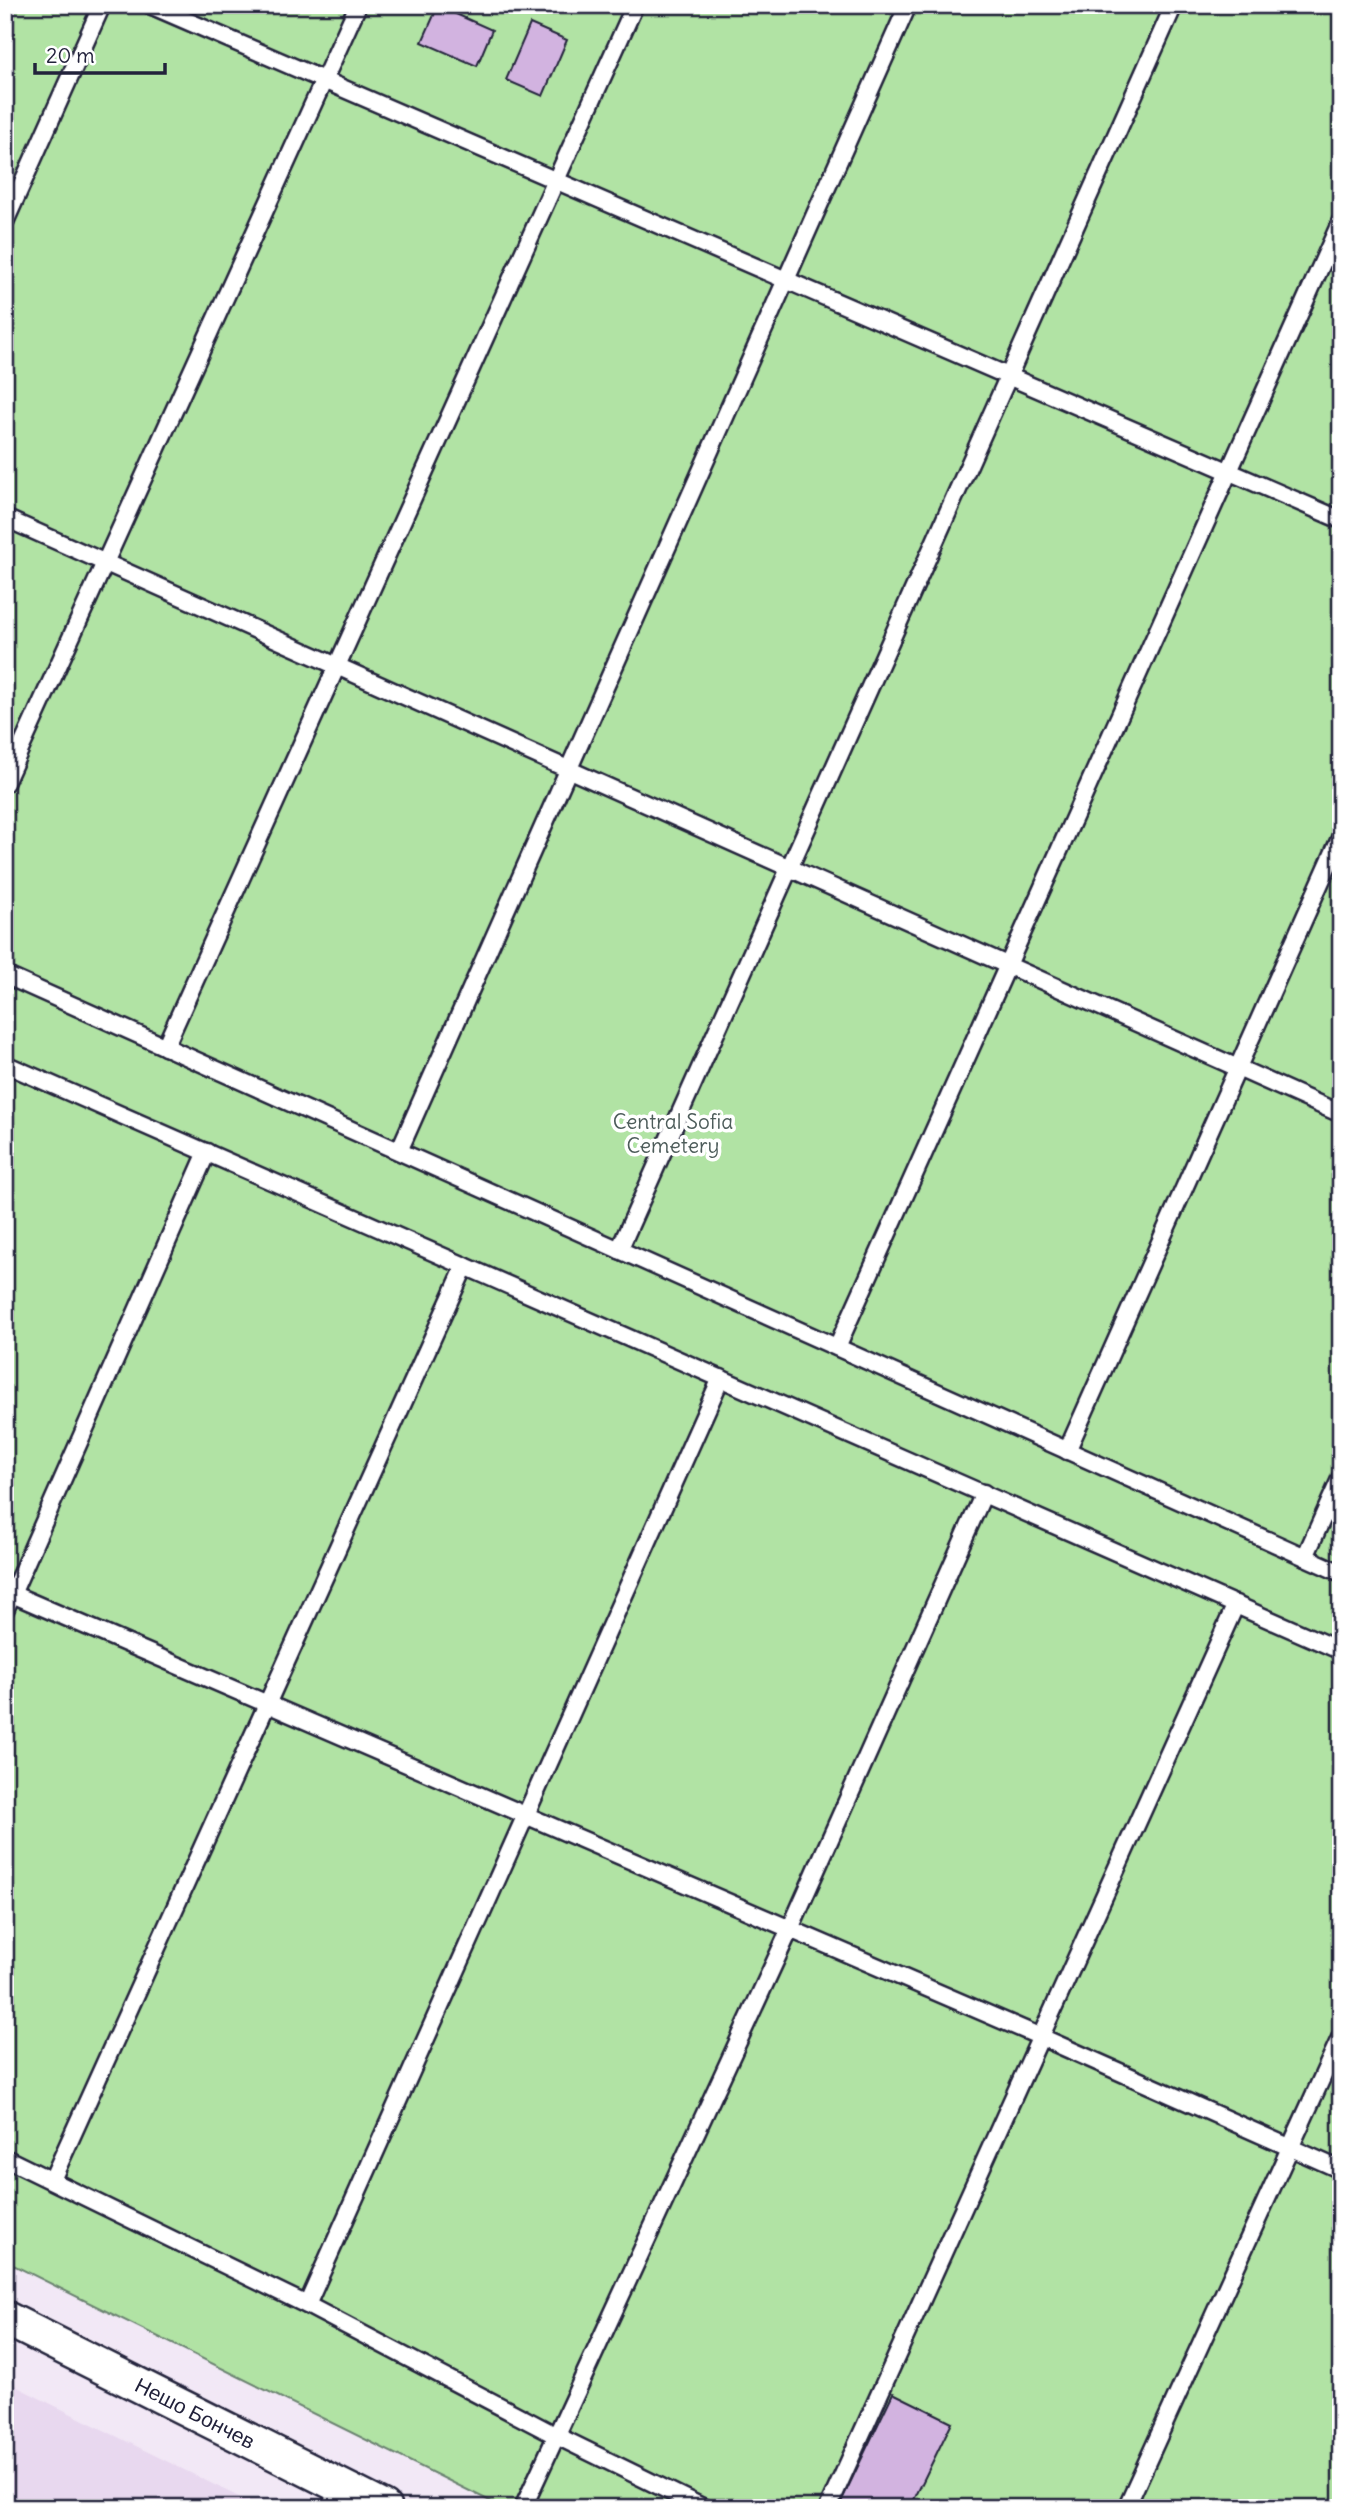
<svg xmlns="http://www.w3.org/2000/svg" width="1346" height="2513" font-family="Delius,sans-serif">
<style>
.built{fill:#e8d8ef}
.green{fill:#b1e3a4;stroke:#6a8270;stroke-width:2}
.building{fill:#d2b3e0;stroke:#22223b;stroke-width:2}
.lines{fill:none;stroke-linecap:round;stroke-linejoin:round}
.lane-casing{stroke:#22223b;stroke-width:21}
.street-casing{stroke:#22223b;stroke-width:38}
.lane{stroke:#fff;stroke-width:16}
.street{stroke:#fff;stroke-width:33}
.labels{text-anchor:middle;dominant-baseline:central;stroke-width:7;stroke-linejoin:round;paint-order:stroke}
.park-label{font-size:21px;fill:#4d5c5a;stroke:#fff}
.street-label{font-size:21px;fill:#22223b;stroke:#fff}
</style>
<rect width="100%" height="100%" fill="#f2e8f6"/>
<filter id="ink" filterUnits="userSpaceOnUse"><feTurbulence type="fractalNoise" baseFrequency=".0143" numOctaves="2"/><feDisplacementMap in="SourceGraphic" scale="14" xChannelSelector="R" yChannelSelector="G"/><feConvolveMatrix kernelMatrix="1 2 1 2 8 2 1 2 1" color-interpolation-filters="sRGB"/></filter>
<g filter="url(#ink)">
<path class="built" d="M 5,2381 L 261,2508 L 5,2508 Z"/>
<path class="green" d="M 5,5 L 1341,5 L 1341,2508 L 504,2508 L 5,2261 Z"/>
<g class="building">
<path d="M 438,6 L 492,30 L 477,66 L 422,42 Z"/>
<path d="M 530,24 L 567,40 L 543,96 L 506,80 Z"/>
<path d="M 893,2393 L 952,2422 L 910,2508 L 838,2508 Z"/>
</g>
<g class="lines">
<defs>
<g id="lane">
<path d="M 150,5 L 1341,520"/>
<path d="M 5,222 L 102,5"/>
<path d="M 5,518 L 1341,1114"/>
<path d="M 5,783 L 358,5"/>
<path d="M 5,975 L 1341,1573"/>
<path d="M 165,1047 L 635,5"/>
<path d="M 5,1064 L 1341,1651"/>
<path d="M 399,1151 L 908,5"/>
<path d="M 619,1250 L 1174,5"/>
<path d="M 837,1347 L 1341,221"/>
<path d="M 1067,1451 L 1341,836"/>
<path d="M 1305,1557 L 1341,1477"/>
<path d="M 5,1591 L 1041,2037 L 1341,2170"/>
<path d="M 5,1610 L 207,1152"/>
<path d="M 5,2158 L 307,2305 L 557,2436 L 704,2508"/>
<path d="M 52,2180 L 465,1266"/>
<path d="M 307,2305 L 721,1378"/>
<path d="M 329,2508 L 340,2486"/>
<path d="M 523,2508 L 790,1929 L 984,1493"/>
<path d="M 828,2508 L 1236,1604"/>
<path d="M 1126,2508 L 1341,2036"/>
</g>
<path id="street" d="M 5,2318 L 384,2508"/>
</defs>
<use href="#lane" class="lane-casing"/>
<use href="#street" class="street-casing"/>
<use href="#lane" class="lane"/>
<use href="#street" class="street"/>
</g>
</g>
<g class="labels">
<g class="park-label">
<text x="673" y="1121">Central Sofia<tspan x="673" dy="24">Cemetery</tspan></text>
</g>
<g class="street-label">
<text transform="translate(195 2413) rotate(27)">Нешо Бончев</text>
</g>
</g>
<rect width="1346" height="2513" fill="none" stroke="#fff" stroke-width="28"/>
<rect x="14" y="14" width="1318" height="2485" fill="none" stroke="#22223b" stroke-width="2.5" filter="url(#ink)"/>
<path d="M35 63v10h130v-10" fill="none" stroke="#22223b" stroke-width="3.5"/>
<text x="46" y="63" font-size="21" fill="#22223b" stroke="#ffffff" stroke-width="5" paint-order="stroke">20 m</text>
</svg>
